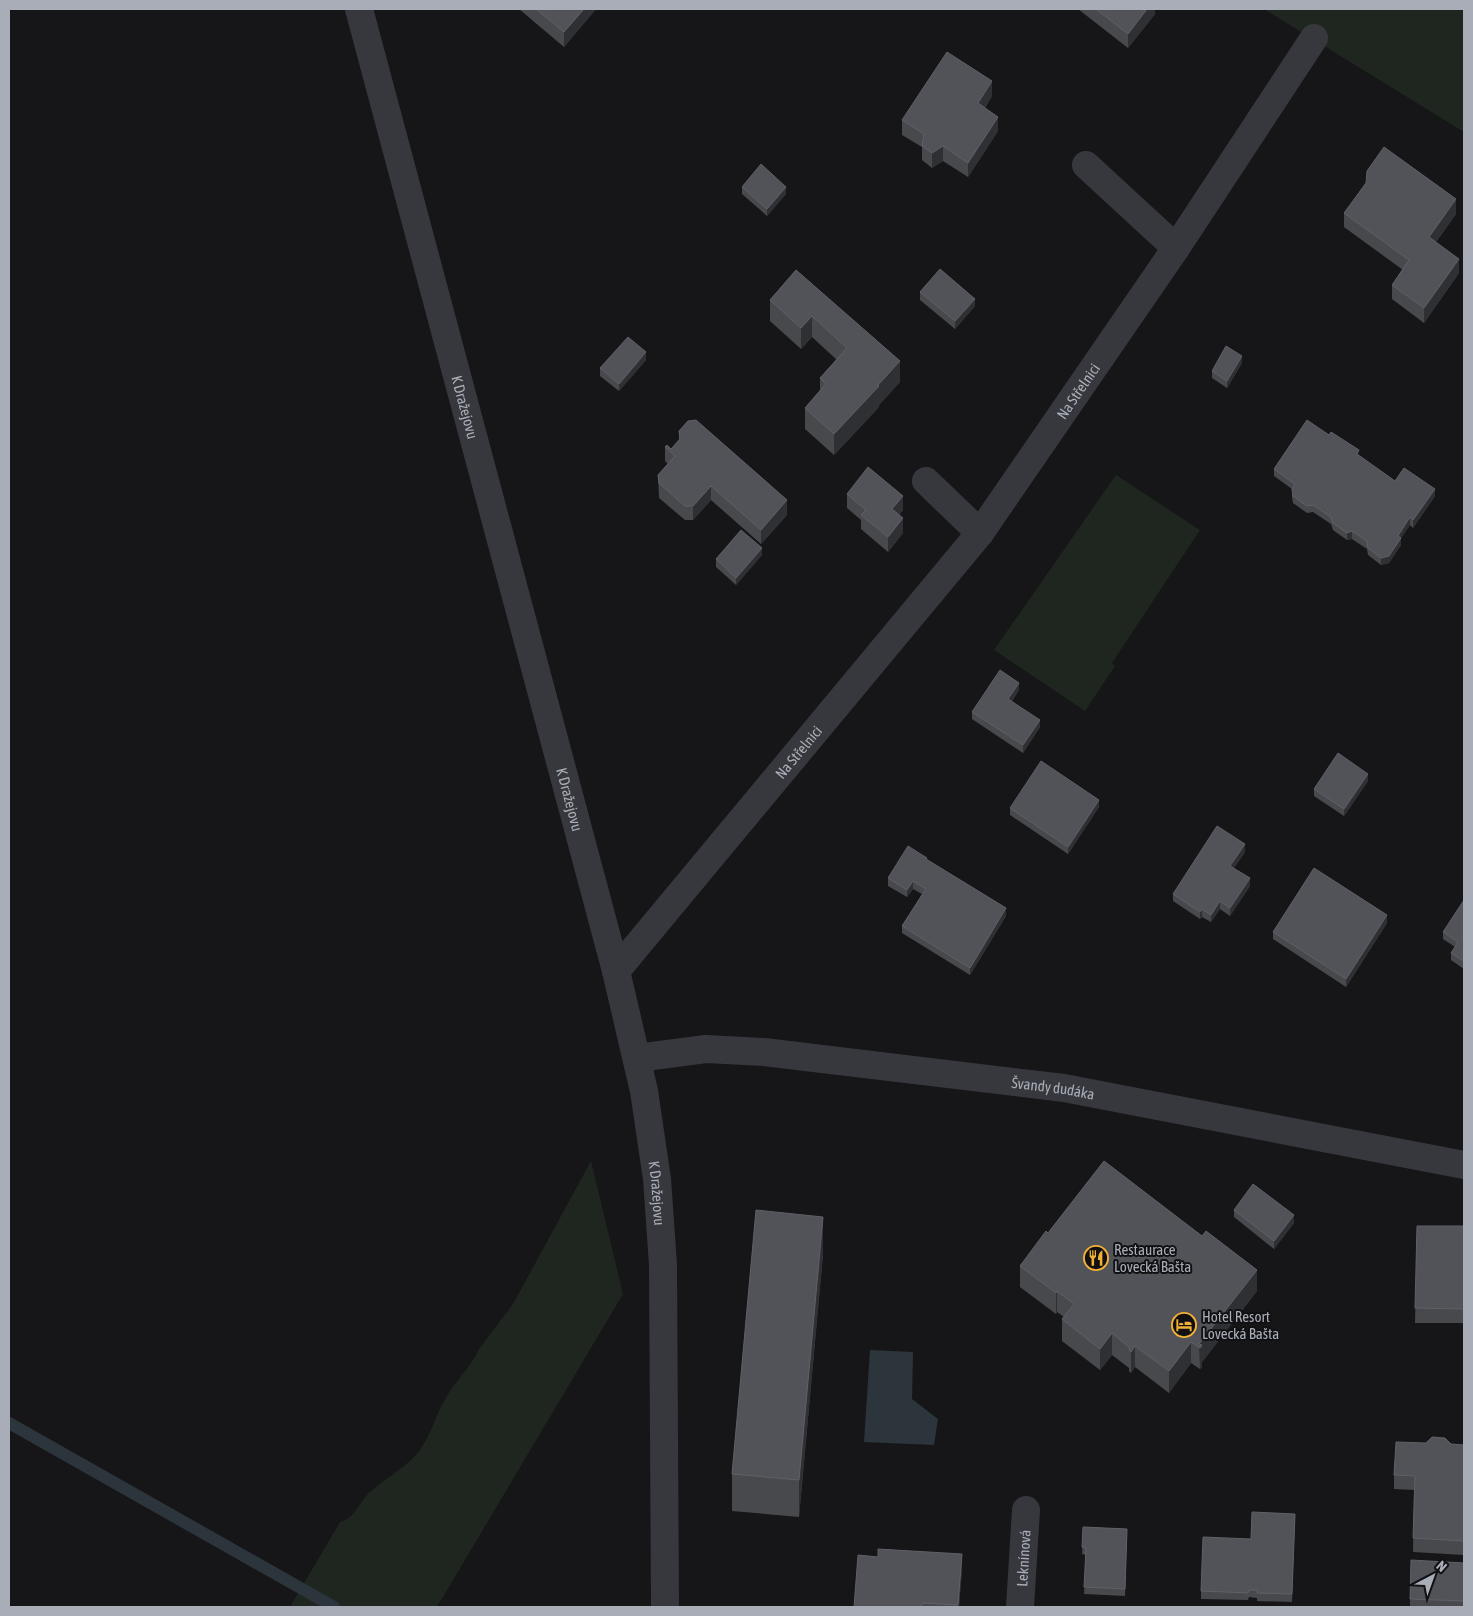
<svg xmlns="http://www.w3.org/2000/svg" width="1473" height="1616" font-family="'Asap Condensed',sans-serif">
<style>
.green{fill:#1e261f}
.water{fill:#2c353c}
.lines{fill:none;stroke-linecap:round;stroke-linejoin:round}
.stream{stroke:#2c353c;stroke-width:12}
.minor{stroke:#37383d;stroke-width:28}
.tertiary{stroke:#37383d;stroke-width:28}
.wall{fill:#47494d}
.shaded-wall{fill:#2f3033}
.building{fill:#525359;stroke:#5f6168}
.labels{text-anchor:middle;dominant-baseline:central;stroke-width:4;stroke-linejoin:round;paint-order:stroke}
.street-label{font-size:15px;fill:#a8adb8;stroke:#111113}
.poi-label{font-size:15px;fill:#a8adb8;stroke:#111113;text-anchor:start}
</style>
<rect width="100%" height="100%" fill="#161618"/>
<g class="green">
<path d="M 1264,9 L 1464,9 L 1464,132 Z"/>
<path d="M 1116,475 L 1200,530 L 1112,663 L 1115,666 L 1085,711 L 994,650 Z"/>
<path d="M 591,1161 L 623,1294 L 437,1607 L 290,1607 L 340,1522 C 355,1518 358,1504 369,1493 C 383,1480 400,1471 414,1457 C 431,1439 434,1417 447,1396 C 456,1380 471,1367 479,1349 L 513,1304 Z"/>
</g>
<path class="water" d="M 870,1350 L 913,1352 L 912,1399 L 938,1419 L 934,1445 L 864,1442 Z"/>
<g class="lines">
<path class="stream" d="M 9,1423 L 334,1607"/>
<g class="minor">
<path d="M 1086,165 L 1176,248"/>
<path d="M 926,481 L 980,533"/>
<path id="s1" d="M 616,971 L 980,533 L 1176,248 L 1314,38"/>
<path id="s2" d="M 637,1058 L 706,1049 L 764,1052 L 1064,1088 L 1464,1165"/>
<path id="s3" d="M 1020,1607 L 1026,1510"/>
</g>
<path class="tertiary" id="s4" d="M 359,9 L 616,971 L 644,1091 L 657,1179 L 663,1265 L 665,1607"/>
</g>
<g class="wall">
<path d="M 519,9 L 596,9 L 564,47 Z"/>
<path d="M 1078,9 L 1155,9 L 1155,14 L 1128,48 Z"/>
<path d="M 992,96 L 985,108 L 998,131 L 968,177 L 943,161 L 932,168 L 922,160 L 922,147 L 902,135 L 902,120 Z"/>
<path d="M 742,187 L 786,194 L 767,216 L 742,194 Z"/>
<path d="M 1344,213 L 1456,214 L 1436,242 L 1459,273 L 1424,323 L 1392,299 L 1392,285 L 1403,270 L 1344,227 Z"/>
<path d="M 796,270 L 900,382 L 879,405 L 879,407 L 834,455 L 805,429 L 805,408 L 820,390 L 820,378 L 837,360 L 812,337 L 801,349 L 770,321 L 770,300 Z"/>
<path d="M 920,292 L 975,306 L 955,329 L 920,300 Z"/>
<path d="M 646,360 L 619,391 L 600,376 L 600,368 Z"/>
<path d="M 1242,363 L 1227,388 L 1212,378 L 1212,371 Z"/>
<path d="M 679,431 L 787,515 L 761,544 L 711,500 L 693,520 L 685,520 L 659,498 L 658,475 L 668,464 L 665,461 L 665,447 L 671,449 L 679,440 Z"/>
<path d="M 1359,456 L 1395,481 L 1435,496 L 1413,528 L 1410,525 L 1401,538 L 1401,545 L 1389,563 L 1381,565 L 1368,555 L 1367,549 L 1352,539 L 1347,540 L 1333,530 L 1331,524 L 1313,512 L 1307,513 L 1293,503 L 1292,497 L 1292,489 L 1274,476 L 1274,469 Z"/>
<path d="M 847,494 L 903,510 L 899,515 L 903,533 L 888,552 L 861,529 L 861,520 L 847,508 Z"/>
<path d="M 762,555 L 736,585 L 716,567 L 716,559 Z"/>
<path d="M 1019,690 L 1012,701 L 1040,727 L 1023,753 L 972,719 L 972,712 Z"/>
<path d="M 1368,781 L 1344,816 L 1314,796 L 1314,789 Z"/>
<path d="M 1099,807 L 1068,854 L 1010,815 L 1010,808 Z"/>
<path d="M 1245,852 L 1234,868 L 1250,886 L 1230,916 L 1220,909 L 1211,922 L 1202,917 L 1200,919 L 1173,901 L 1173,894 Z"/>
<path d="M 927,860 L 1006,916 L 970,975 L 902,933 L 902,926 L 922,894 L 913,889 L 907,897 L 888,886 L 888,878 Z"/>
<path d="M 1464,900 L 1464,969 L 1451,960 L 1451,953 L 1455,947 L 1443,939 L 1443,932 Z"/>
<path d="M 1387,923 L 1346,987 L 1273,939 L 1273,932 Z"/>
<path d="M 1234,1210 L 1294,1223 L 1274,1249 L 1234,1217 Z"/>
<path d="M 1417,1226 L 1464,1226 L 1464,1323 L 1415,1323 Z"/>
<path d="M 1048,1233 L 1257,1291 L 1202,1362 L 1202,1367 L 1200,1369 L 1191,1363 L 1169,1393 L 1135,1367 L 1131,1373 L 1129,1371 L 1129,1368 L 1112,1355 L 1100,1370 L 1062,1341 L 1062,1319 L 1064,1317 L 1057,1312 L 1056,1314 L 1020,1287 L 1020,1266 Z"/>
<path d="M 823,1254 L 799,1517 L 732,1511 L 732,1474 Z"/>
<path d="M 1464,1445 L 1464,1555 L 1413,1552 L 1414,1490 L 1394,1489 L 1394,1475 Z"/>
<path d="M 1295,1514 L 1292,1602 L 1257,1601 L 1257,1598 L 1249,1597 L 1248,1600 L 1201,1599 L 1201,1591 L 1251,1539 Z"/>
<path d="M 1083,1527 L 1127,1529 L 1125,1596 L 1084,1594 L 1086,1555 L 1082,1554 Z"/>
<path d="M 1464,1563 L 1464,1607 L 1410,1606 L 1410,1599 Z"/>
<path d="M 962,1569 L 959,1607 L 854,1607 Z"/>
</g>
<g class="shaded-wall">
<path d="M 584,9 L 596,9 L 564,47 L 564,32 Z"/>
<path d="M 1147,9 L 1155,9 L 1155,14 L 1128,48 L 1128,34 Z"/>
<path d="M 992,81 L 992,96 L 978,118 L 978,103 Z"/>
<path d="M 998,117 L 998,131 L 968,177 L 968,163 Z"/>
<path d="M 943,146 L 943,161 L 932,168 L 932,153 Z"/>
<path d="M 786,187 L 786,194 L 767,216 L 767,209 Z"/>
<path d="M 1456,199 L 1456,214 L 1429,251 L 1429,237 Z"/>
<path d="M 1459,259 L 1459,273 L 1424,323 L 1424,308 Z"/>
<path d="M 975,299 L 975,306 L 955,329 L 955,321 Z"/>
<path d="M 812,316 L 812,337 L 801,349 L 801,328 Z"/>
<path d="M 646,352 L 646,360 L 619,391 L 619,384 Z"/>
<path d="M 1242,356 L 1242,363 L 1227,388 L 1227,381 Z"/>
<path d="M 900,361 L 900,382 L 879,405 L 879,407 L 834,455 L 834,434 Z"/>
<path d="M 711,486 L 711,500 L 693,520 L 693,506 Z"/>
<path d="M 1435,489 L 1435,496 L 1413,528 L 1413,520 Z"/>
<path d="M 903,496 L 903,510 L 892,523 L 892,509 Z"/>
<path d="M 787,500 L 787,515 L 761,544 L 761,530 Z"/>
<path d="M 1410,517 L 1410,525 L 1401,538 L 1401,545 L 1389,563 L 1381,565 L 1381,558 Z"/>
<path d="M 903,518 L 903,533 L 888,552 L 888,537 Z"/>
<path d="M 1352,531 L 1352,539 L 1347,540 L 1347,533 Z"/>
<path d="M 762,548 L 762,555 L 736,585 L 736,578 Z"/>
<path d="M 1019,683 L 1019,690 L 1008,706 L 1008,699 Z"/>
<path d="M 1040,720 L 1040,727 L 1023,753 L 1023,745 Z"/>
<path d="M 1368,774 L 1368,781 L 1344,816 L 1344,809 Z"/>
<path d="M 1099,800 L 1099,807 L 1068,854 L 1068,847 Z"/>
<path d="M 1245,844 L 1245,852 L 1230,874 L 1230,866 Z"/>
<path d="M 1250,878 L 1250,886 L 1230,916 L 1230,908 Z"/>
<path d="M 913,881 L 913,889 L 907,897 L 907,890 Z"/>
<path d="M 1220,901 L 1220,909 L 1211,922 L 1211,915 Z"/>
<path d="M 1006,908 L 1006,916 L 970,975 L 970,968 Z"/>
<path d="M 1202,909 L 1202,917 L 1200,919 L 1200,912 Z"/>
<path d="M 1387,915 L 1387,923 L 1346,987 L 1346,979 Z"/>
<path d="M 1294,1215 L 1294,1223 L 1274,1249 L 1274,1241 Z"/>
<path d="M 823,1217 L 823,1254 L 799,1517 L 799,1480 Z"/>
<path d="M 1257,1270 L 1257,1291 L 1202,1362 L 1202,1367 L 1200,1369 L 1199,1344 Z"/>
<path d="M 1057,1291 L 1057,1312 L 1056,1314 L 1056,1293 Z"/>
<path d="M 1112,1333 L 1112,1355 L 1100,1370 L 1100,1349 Z"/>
<path d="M 1191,1342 L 1191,1363 L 1169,1393 L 1169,1371 Z"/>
<path d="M 1135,1346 L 1135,1367 L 1131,1373 L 1131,1352 Z"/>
<path d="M 962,1554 L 962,1569 L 959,1607 L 958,1607 Z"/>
</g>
<g class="building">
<path d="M 536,9 L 584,9 L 564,32 Z"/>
<path d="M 1096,9 L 1147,9 L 1128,34 Z"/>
<path d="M 947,52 L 992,81 L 978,103 L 998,117 L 968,163 L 943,146 L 932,153 L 922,146 L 924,134 L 902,120 Z"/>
<path d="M 1384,147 L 1456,199 L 1429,237 L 1459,259 L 1424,308 L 1392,285 L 1409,260 L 1344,213 L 1366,183 L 1367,171 Z"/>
<path d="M 761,164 L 786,187 L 767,209 L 742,187 Z"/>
<path d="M 940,269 L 975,299 L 955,321 L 920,292 Z"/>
<path d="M 796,270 L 900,361 L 878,385 L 879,386 L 834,434 L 805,408 L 826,384 L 820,378 L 847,348 L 812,316 L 801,328 L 770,300 Z"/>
<path d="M 628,337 L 646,352 L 619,384 L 600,368 Z"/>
<path d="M 1226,346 L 1242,356 L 1227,381 L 1212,371 Z"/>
<path d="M 696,420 L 787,500 L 761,530 L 711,486 L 693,506 L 685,506 L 659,483 L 658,475 L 675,456 L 665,447 L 667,445 L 671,449 L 680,439 L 679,431 L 688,421 Z"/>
<path d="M 1307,420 L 1329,435 L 1331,432 L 1359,450 L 1357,454 L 1395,481 L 1404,468 L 1435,489 L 1413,520 L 1410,517 L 1398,536 L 1401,538 L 1389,556 L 1381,558 L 1368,548 L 1367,541 L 1352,531 L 1347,533 L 1333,523 L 1331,517 L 1313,505 L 1307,506 L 1293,496 L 1292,489 L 1295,484 L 1274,469 Z"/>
<path d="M 868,467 L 903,496 L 892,509 L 903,518 L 888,537 L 861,515 L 866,510 L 847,494 Z"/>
<path d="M 741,530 L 762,548 L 736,578 L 716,559 Z"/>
<path d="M 1000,670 L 1019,683 L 1008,699 L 1040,720 L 1023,745 L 972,712 Z"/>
<path d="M 1338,753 L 1368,774 L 1344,809 L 1314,789 Z"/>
<path d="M 1041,761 L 1099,800 L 1068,847 L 1010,808 Z"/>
<path d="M 1217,826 L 1245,844 L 1230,866 L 1250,878 L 1230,908 L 1220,901 L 1211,915 L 1202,909 L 1200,912 L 1173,894 Z"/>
<path d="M 908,846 L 927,858 L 926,859 L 1006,908 L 970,968 L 902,926 L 926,889 L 913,881 L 907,890 L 888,878 Z"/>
<path d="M 1314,868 L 1387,915 L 1346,979 L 1273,932 Z"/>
<path d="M 1464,900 L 1464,961 L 1451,953 L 1458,942 L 1443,932 Z"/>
<path d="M 1104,1161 L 1202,1236 L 1206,1231 L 1257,1270 L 1199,1344 L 1202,1345 L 1200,1348 L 1191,1342 L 1169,1371 L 1135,1346 L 1131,1352 L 1129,1350 L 1130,1348 L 1112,1333 L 1100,1349 L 1062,1319 L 1074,1304 L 1057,1291 L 1056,1293 L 1020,1266 L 1046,1231 L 1048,1233 Z"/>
<path d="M 1253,1184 L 1294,1215 L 1274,1241 L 1234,1210 Z"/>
<path d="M 756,1210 L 823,1217 L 799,1480 L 732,1474 Z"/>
<path d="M 1417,1226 L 1464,1226 L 1464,1309 L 1415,1308 Z"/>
<path d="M 1432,1437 L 1445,1438 L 1451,1444 L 1464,1445 L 1464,1541 L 1413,1538 L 1415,1476 L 1394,1475 L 1396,1442 L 1426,1443 Z"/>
<path d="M 1252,1512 L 1295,1514 L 1292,1594 L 1257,1593 L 1257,1590 L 1249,1590 L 1248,1593 L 1201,1591 L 1203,1537 L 1251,1539 Z"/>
<path d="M 1083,1527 L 1127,1529 L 1125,1589 L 1084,1587 L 1086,1548 L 1082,1547 Z"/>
<path d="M 878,1549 L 962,1554 L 958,1605 L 922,1603 L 922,1607 L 854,1607 L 858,1555 L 878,1557 Z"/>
<path d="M 1411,1560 L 1464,1563 L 1464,1601 L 1410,1599 Z"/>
</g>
<defs>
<symbol id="restaurant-ring" viewBox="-11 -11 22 22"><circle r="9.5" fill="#111113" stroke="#f2b134" stroke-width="1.5"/><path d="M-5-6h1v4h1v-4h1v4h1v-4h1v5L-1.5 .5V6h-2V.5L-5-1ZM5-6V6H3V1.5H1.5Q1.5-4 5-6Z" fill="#f2b134"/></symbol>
<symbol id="hotel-ring" viewBox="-11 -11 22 22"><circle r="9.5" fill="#111113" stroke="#f2b134" stroke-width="1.5"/><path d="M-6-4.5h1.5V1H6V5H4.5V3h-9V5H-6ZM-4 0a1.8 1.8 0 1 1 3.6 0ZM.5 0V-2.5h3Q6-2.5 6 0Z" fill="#f2b134"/></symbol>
</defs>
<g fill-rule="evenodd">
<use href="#restaurant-ring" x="1082" y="1244" width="28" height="28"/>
<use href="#hotel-ring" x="1170" y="1311" width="28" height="28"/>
</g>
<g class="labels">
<g class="street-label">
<text stroke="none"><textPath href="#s1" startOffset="742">Na Střelnici</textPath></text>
<text stroke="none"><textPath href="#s4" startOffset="412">K Dražejovu</textPath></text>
<text stroke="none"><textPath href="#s1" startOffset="285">Na Střelnici</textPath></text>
<text stroke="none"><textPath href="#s4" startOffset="818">K Dražejovu</textPath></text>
<text stroke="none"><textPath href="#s2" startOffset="419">Švandy dudáka</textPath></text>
<text stroke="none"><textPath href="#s4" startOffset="1222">K Dražejovu</textPath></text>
<text stroke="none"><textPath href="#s3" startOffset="49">Leknínová</textPath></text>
</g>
<g class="poi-label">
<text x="1114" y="1249">Restaurace<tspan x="1114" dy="17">Lovecká Bašta</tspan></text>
<text x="1202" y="1316">Hotel Resort<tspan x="1202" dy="17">Lovecká Bašta</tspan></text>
</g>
</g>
<rect width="1473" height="1616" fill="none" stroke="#a8adb8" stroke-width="20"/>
<g transform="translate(1433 1576) rotate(41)" stroke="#111113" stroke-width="4" paint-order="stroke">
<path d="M0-4L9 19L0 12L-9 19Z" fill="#a8adb8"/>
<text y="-8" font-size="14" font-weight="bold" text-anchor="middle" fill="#a8adb8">N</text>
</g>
</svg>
